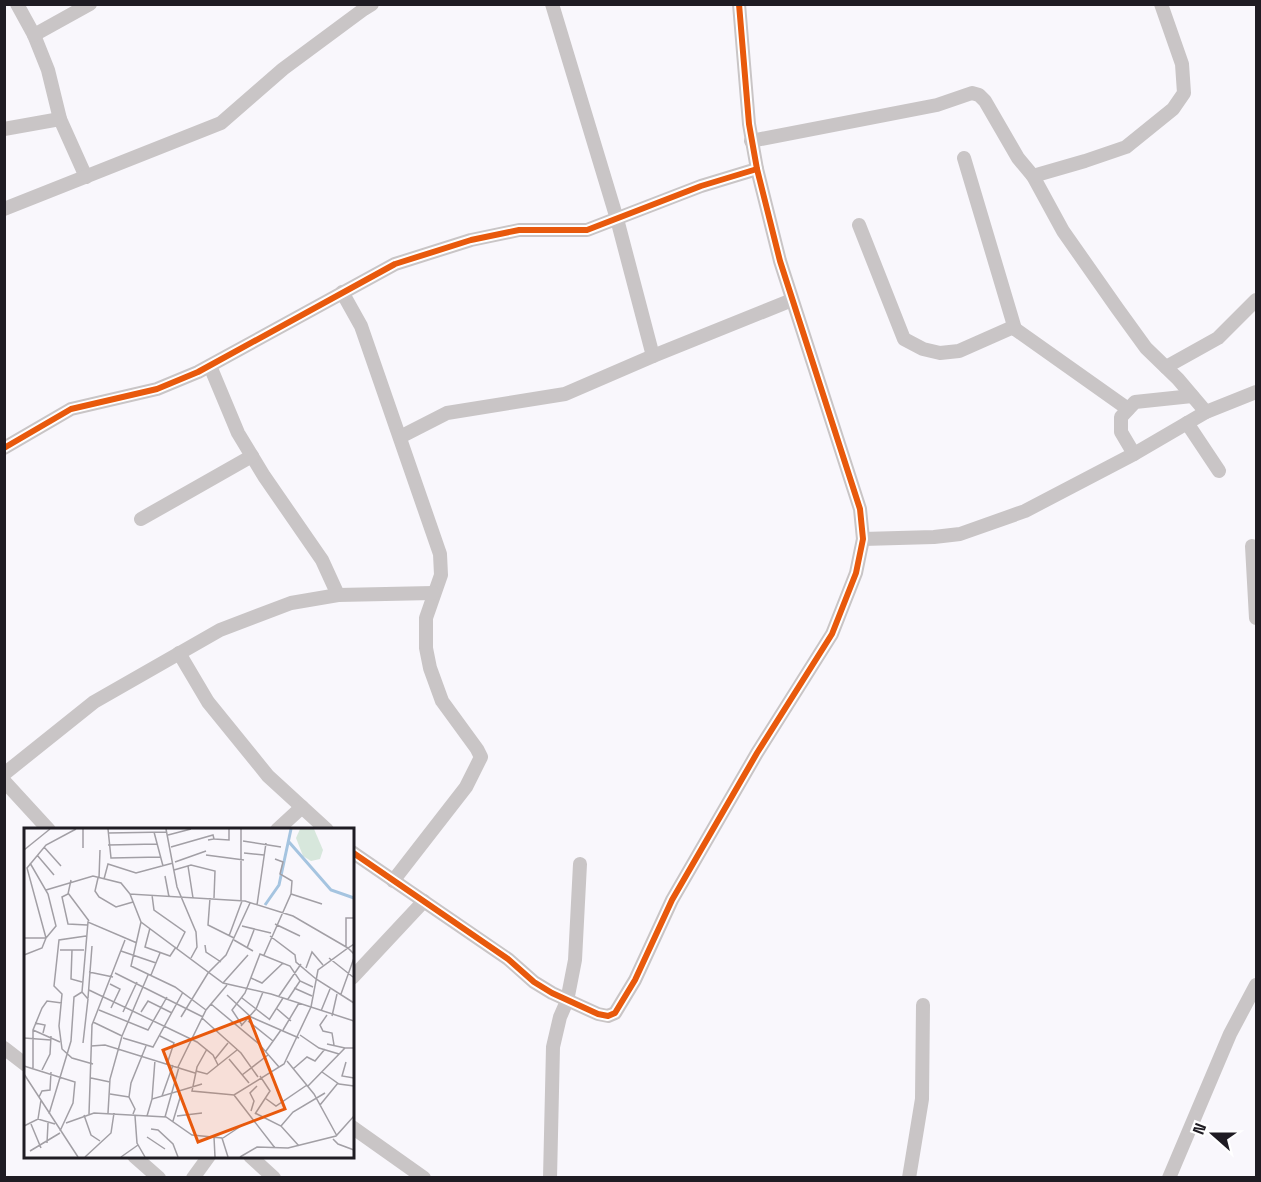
<svg xmlns="http://www.w3.org/2000/svg" width="1261" height="1182" font-family="'Space Grotesk',sans-serif">
<style>
.lines{fill:none;stroke-linecap:round;stroke-linejoin:round}
.street{stroke:#c9c5c6;stroke-width:14}
.cycleway-casing{stroke:#fff;stroke-width:10}
.cycleway{stroke:#e8590c;stroke-width:6}
.inset-river{fill:none;stroke:#a5c4e0;stroke-width:3}
.inset-road{fill:none;stroke:#a29fa5;stroke-width:1.5}
.view{fill:#e8590c;fill-opacity:0.15;stroke:#e8590c;stroke-width:3}
.inset-edge{fill:none;stroke:#1f1c23;stroke-width:3}
</style>
<rect width="100%" height="100%" fill="#f9f7fc"/>
<g class="lines">
<g class="street">
<path d="M 17,4 L 34,35 L 48,70 L 60,119 L 86,177"/>
<path d="M 552,4 L 617,219 L 653,356"/>
<path d="M 34,35 L 90,4"/>
<path d="M 4,129 L 60,119"/>
<path d="M 751,141 L 937,105 L 972,93 L 979,95 L 985,101 L 1018,158 L 1033,176 L 1063,231 L 1117,308 L 1146,348 L 1178,379 L 1206,412"/>
<path d="M 964,158 L 1015,329"/>
<path d="M 1033,176 L 1085,161 L 1126,147 L 1173,109 L 1184,93 L 1182,64 L 1161,4"/>
<path d="M 4,209 L 221,123 L 283,69 L 364,9 L 372,4"/>
<path d="M 859,225 L 904,339 L 923,349 L 940,353 L 959,351 L 1011,328 L 1015,329 L 1128,409"/>
<path d="M 342,292 L 361,326 L 440,554 L 441,575 L 426,618 L 426,648 L 430,668 L 442,701 L 477,749 L 481,757 L 466,787 L 393,881"/>
<path d="M 210,366 L 238,433 L 264,476 L 322,560 L 338,595"/>
<path d="M 1166,367 L 1218,338 L 1256,300"/>
<path d="M 1187,423 L 1219,471"/>
<path d="M 400,437 L 447,413 L 565,394 L 653,356 L 792,300"/>
<path d="M 4,448 L 71,409 L 157,389 L 198,372 L 395,264 L 471,240 L 519,230 L 587,230 L 701,186 L 757,169"/>
<path d="M 1134,454 L 1121,432 L 1121,417 L 1135,402 L 1192,396"/>
<path d="M 141,519 L 252,456"/>
<path d="M 863,539 L 934,537 L 960,534 L 1025,511 L 1134,454 L 1206,412 L 1256,392"/>
<path d="M 1252,546 L 1256,618"/>
<path d="M 179,653 L 208,702 L 268,776 L 327,830"/>
<path d="M 4,774 L 94,702 L 220,630 L 291,603 L 338,595 L 433,593"/>
<path d="M 4,781 L 49,830"/>
<path d="M 277,830 L 302,807"/>
<path d="M 352,852 L 508,959 L 534,982 L 552,993 L 598,1014 L 608,1016 L 615,1013 L 635,980 L 672,900 L 757,753 L 832,634 L 856,573 L 863,539 L 860,509 L 780,261 L 757,169 L 749,124 L 739,4"/>
<path d="M 352,978 L 424,901"/>
<path d="M 4,1048 L 26,1065"/>
<path d="M 352,1127 L 424,1178"/>
<path d="M 134,1156 L 159,1178"/>
<path d="M 250,1156 L 274,1178"/>
<path d="M 193,1178 L 209,1156"/>
<path d="M 550,1178 L 553,1047 L 560,1017 L 567,1001 L 575,960 L 580,864"/>
<path d="M 909,1178 L 922,1099 L 923,1005"/>
<path d="M 1169,1178 L 1230,1034 L 1256,985"/>
</g>
<defs>
<g id="cycleway">
<path d="M 4,448 L 71,409 L 157,389 L 198,372 L 395,264 L 471,240 L 519,230 L 587,230 L 701,186 L 757,169"/>
<path d="M 352,852 L 508,959 L 534,982 L 552,993 L 598,1014 L 608,1016 L 615,1013 L 635,980 L 672,900 L 757,753 L 832,634 L 856,573 L 863,539 L 860,509 L 780,261 L 757,169 L 749,124 L 739,4"/>
</g>
</defs>
<use href="#cycleway" class="cycleway-casing"/>
<use href="#cycleway" class="cycleway"/>
</g>
<g transform="translate(24 828)">
<rect width="330" height="330" fill="#f9f7fc"/>
<path d="M 276,1 L 290,1 L 299,22 L 296,31 L 287,33 L 279,28 L 272,10 Z" fill="#d7e7dc"/>
<path class="inset-river" d="M 265,14 L 307,62 L 330,70M 241,77 L 255,57 L 267,1"/>
<path class="inset-road" d="M 59,1 L 59,20M 84,1 L 87,30 L 137,29M 142,1 L 153,59 L 172,104 L 173,119 L 167,130M 130,4 L 139,38M 84,5 L 143,4M 144,7 L 167,1M 190,11 L 205,12 L 205,1M 219,13 L 257,19M 84,17 L 133,16M 20,19 L 37,38M 147,19 L 189,7 L 190,11 L 184,12M 0,22 L 26,1M 220,25 L 240,27M 13,27 L 30,47M 182,27 L 220,32M 251,31 L 259,34 L 256,46 L 268,53 L 267,66M 151,34 L 182,23M 164,38 L 169,70M 150,42 L 167,37 L 191,43 L 190,70M 141,48 L 145,69M 74,50 L 71,63 L 75,69 L 92,79 L 109,74M 75,50 L 76,22M 80,51 L 84,36 L 112,45 L 149,35M 47,52 L 44,66 L 38,69 L 44,96 L 63,97M 22,62 L 69,48 L 97,55 L 106,66M 44,65 L 65,93M 128,67 L 130,82 L 161,104 L 153,120M 186,70 L 184,97 L 210,110M 217,73 L 217,1M 233,77 L 242,15M 117,94 L 107,138 L 151,159 L 182,182M 251,96 L 276,108M 218,98 L 247,105M 126,100 L 121,119 L 146,128 L 152,119M 62,108 L 35,112 L 30,158 L 38,166 L 35,198 L 38,221 L 48,230 L 69,236M 205,108 L 218,73M 246,108 L 271,127 L 272,134 L 292,151 L 330,175M 0,110 L 22,110 L 32,98 L 24,66 L 6,35M 210,112 L 229,123M 330,116 L 324,120 L 269,88 L 221,73 L 106,66 L 117,94 L 199,155 L 247,166 L 330,193M 181,117 L 182,124 L 197,134M 322,118 L 322,90 L 330,90M 223,120 L 230,102M 36,122 L 60,122M 48,122 L 47,151 L 58,154M 97,123 L 132,135M 0,127 L 18,120 L 22,110 L 3,40 L 22,17 L 52,1M 240,127 L 267,66 L 298,76M 305,130 L 329,149M 282,140 L 288,124 L 299,137M 65,144 L 89,149M 91,145 L 179,189M 127,147 L 136,125M 227,150 L 238,155 L 259,135M 199,155 L 224,127M 86,156 L 96,161 L 87,180M 270,160 L 288,168M 65,162 L 173,214 L 189,227 L 194,237M 317,166 L 330,130M 203,167 L 227,189 L 275,210M 255,168 L 277,136M 64,170 L 68,118M 218,170 L 245,191M 264,171 L 276,153M 187,176 L 235,216 L 255,239M 252,180 L 267,193M 75,182 L 124,202 L 143,169M 297,183 L 306,161M 99,184 L 113,154M 117,184 L 124,173 L 148,185M 303,187 L 296,197 L 299,203 L 308,205 L 310,217M 308,188 L 313,166M 157,189 L 184,145 L 202,127 L 226,75M 178,190 L 217,225 L 234,249M 245,192 L 259,170M 224,193 L 249,213M 69,194 L 98,208M 11,195 L 21,197 L 19,205M 218,197 L 208,182 L 221,165 L 236,126 L 266,138 L 276,153 L 289,159M 217,198 L 232,181 L 239,164M 9,202 L 36,214M 259,202 L 275,175M 276,207 L 295,220 L 315,226M 136,208 L 150,215 L 143,236M 0,210 L 27,212M 99,210 L 129,219 L 159,164M 59,215 L 64,171 L 58,164 L 64,94 L 113,115M 303,216 L 321,220M 67,218 L 81,217 L 171,245M 183,221 L 173,239 L 168,263 L 210,267 L 260,236 L 287,179 L 294,142 L 324,120 L 330,126M 242,223 L 257,202M 191,231 L 204,215M 205,231 L 225,255M 263,233 L 290,266 L 313,308M 322,234 L 318,248 L 330,250M 0,238 L 51,254 L 49,275 L 36,303M 154,239 L 182,182 L 203,157M 9,240 L 9,202 L 18,180 L 23,173 L 38,175M 269,241 L 283,229 L 291,233 L 301,221M 18,242 L 26,226 L 27,208M 172,243 L 183,246 L 213,222M 298,244 L 315,256 L 330,258M 0,246 L 54,329M 218,247 L 244,227M 67,250 L 86,254M 284,258 L 321,220 L 330,220M 86,266 L 105,269M 210,267 L 251,320M 138,268 L 149,237M 15,269 L 18,263 L 26,262 L 27,244M 241,270 L 252,278 L 283,257M 128,271 L 131,232M 296,277 L 314,255M 227,283 L 230,273 L 226,265 L 233,258M 84,285 L 86,251 L 98,208 L 124,147M 231,285 L 257,298 L 275,318M 25,286 L 47,213 L 50,169 L 58,164M 65,286 L 68,197 L 101,112M 109,286 L 111,281 L 105,269 L 107,255 L 122,218M 231,286 L 246,263 L 236,248M 60,287 L 67,307 L 76,313M 111,288 L 113,315 L 121,329M 123,288 L 128,271 L 178,256M 153,288 L 178,285M 141,289 L 155,239M 14,291 L 17,272M 149,293 L 156,270 L 154,262M 42,295 L 70,285 L 142,289 L 168,307 L 198,310 L 204,329M 7,296 L 17,320M 0,298 L 14,291 L 31,296M 257,298 L 269,284 L 301,265M 127,301 L 134,302 L 149,316 L 154,329M 123,309 L 141,321M 190,309 L 191,329M 199,310 L 220,296M 309,311 L 314,316 L 330,322M 23,315 L 24,295M 6,323 L 36,305M 61,329 L 87,305 L 90,285M 97,329 L 114,317M 216,329 L 233,319 L 264,320 L 312,308 L 330,288"/>
<path class="view" d="M 225,189 L 261,281 L 174,314 L 139,222 Z"/>
<rect width="330" height="330" class="inset-edge"/>
</g>
<rect width="1261" height="1182" fill="none" stroke="#1f1c23" stroke-width="12"/>
<g transform="translate(1213 1134) rotate(291)" stroke="#ffffff" stroke-width="4.5" paint-order="stroke">
<path d="M0-4.5L10 22L0 15L-10 22Z" fill="#1f1c23"/>
<text y="-9" font-size="16" font-weight="bold" text-anchor="middle" fill="#1f1c23">N</text>
</g>
</svg>
